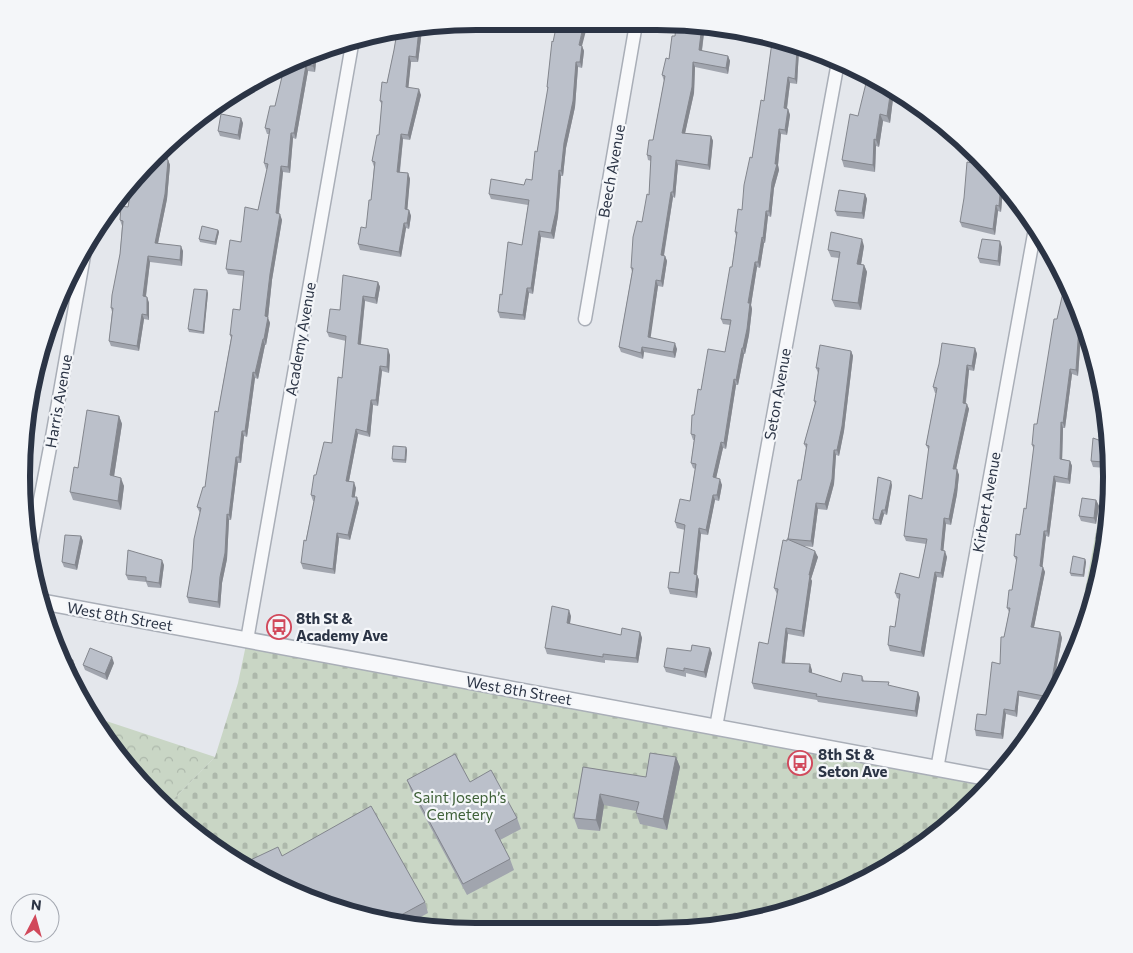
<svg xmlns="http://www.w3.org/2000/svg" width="1133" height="953" font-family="Commissioner,sans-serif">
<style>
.forest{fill:url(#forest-crowns)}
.cemetery{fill:url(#cemetery-stones)}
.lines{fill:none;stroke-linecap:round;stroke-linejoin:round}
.minor-casing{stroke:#a9aeb7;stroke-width:15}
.tertiary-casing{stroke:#a9aeb7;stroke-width:18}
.minor{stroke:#f7f8fa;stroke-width:12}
.tertiary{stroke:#f7f8fa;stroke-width:15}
.wall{fill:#a1a5ae}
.shaded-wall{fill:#83868d}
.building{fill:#bbc0ca;stroke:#83868d}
.labels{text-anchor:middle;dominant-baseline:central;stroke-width:4.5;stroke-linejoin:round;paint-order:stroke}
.street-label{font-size:15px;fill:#2b3445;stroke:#f4f6f9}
.poi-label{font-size:15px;font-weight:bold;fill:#2b3445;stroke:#f4f6f9;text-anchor:start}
.park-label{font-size:15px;fill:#3f6138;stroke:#f4f6f9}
.rim{fill:none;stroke:#2b3445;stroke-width:6}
</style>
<defs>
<pattern id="forest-crowns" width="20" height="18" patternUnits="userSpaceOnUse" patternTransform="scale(1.25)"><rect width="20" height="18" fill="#c9d6c5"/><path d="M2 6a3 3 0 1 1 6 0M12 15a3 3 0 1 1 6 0" fill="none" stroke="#adb8ab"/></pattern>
<pattern id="cemetery-stones" width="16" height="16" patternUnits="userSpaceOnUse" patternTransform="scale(1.25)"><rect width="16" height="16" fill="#c9d6c5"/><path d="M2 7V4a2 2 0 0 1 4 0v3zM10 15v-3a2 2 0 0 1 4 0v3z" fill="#adb8ab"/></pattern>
</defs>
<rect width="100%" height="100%" fill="#e4e7ec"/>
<path class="forest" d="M 91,716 L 215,757 L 166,807 L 155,799 L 98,730 Z"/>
<g class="cemetery">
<path d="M 1110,458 L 1112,477 L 1103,566 L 1077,651 L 1072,659 Z"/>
<path d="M 247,640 L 994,779 L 978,799 L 909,855 L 830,897 L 746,923 L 657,932 L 446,931 L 330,908 L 249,871 L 166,807 L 215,757 L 238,683 Z"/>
</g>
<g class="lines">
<defs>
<g id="minor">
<path d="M 585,319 L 636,24"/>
<path d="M 30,552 L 52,437 L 85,250"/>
<path d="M 247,640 L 353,39"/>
<path d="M 716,727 L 838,62"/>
<path d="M 937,769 L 1034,234"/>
</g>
<path id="tertiary" d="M 43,602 L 994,779"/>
</defs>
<use href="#minor" class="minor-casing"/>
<use href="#tertiary" class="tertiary-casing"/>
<use href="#minor" class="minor"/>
<use href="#tertiary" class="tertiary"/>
</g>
<g class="wall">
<path d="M 476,21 L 508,22 L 509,25 L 508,29 L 493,27 L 493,32 L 480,30 L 479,25 L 462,23 Z"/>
<path d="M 676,24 L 705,25 L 702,51 L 728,56 L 730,61 L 728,74 L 695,67 L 694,93 L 685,133 L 711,136 L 713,141 L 710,170 L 678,165 L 675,198 L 673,197 L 664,256 L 665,256 L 667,261 L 663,287 L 658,286 L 650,337 L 677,349 L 675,358 L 644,352 L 643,359 L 621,352 L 619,347 L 632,272 L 631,268 L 649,195 L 651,161 L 648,160 L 647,155 L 653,140 L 664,81 L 662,75 L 669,59 L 675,36 Z"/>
<path d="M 442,26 L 440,33 L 422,30 L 418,62 L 411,62 L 408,87 L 421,95 L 410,140 L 403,139 L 400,172 L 408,173 L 410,179 L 407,210 L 409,210 L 411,216 L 409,229 L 406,228 L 401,257 L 360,250 L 358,244 L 366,228 L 371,200 L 374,167 L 372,161 L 379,135 L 382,105 L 380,101 L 387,83 L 394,50 L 397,32 Z"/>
<path d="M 553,42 L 582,46 L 584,51 L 582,68 L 578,67 L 575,107 L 566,148 L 563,176 L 561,176 L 558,216 L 554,239 L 541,237 L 533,294 L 529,293 L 525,320 L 500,318 L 498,312 L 502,295 L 522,245 L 528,205 L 491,199 L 489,194 L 524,185 L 532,180 L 548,89 L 547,87 Z"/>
<path d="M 772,42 L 799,50 L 797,84 L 790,83 L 787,109 L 788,109 L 790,115 L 787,135 L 781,134 L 778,165 L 779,170 L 774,188 L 771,217 L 768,216 L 765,243 L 764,243 L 760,268 L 757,267 L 751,305 L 752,309 L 749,335 L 745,354 L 744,354 L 738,385 L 736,385 L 726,449 L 723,448 L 716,478 L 722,485 L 719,501 L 715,500 L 708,535 L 701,534 L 697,575 L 699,580 L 697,598 L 670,594 L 668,588 L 679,573 L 685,530 L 677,528 L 675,522 L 690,501 L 695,469 L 693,468 L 691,463 L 694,440 L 693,440 L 691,434 L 694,415 L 701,390 L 725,352 L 730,325 L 723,324 L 721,319 L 732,267 L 736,236 L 735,232 L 742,210 L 752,158 L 764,101 Z"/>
<path d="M 317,52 L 315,72 L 308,71 L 296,139 L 293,138 L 290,173 L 283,172 L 279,214 L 282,220 L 272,280 L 268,318 L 270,323 L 266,345 L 265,345 L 258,379 L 255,378 L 247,437 L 244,436 L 241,463 L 238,463 L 231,520 L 229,520 L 227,559 L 222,583 L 220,608 L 189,603 L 187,597 L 192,569 L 200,513 L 197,507 L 205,487 L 218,412 L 231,338 L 230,335 L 240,310 L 244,276 L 228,274 L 226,269 L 241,242 L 258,210 L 267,169 L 266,169 L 264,163 L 269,134 L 267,134 L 265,128 L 275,106 L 285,67 L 281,66 Z"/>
<path d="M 894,91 L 890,123 L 883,121 L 879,147 L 876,146 L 875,172 L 844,167 L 842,160 Z"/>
<path d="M 243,123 L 240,140 L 220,136 L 218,131 Z"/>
<path d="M 169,142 L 168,160 L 170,165 L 167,199 L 158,243 L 183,251 L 182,266 L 150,262 L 146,297 L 147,297 L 149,303 L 149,320 L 144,319 L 139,351 L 111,346 L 109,341 L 112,312 L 111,308 L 120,254 L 122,226 L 120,220 L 128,207 L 132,184 Z"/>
<path d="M 999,176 L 1006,187 L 1005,189 L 1003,189 L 1001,212 L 998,211 L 995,235 L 962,227 L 960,222 Z"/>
<path d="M 865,194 L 867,199 L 864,219 L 837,216 L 835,211 Z"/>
<path d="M 218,230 L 219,232 L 216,245 L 200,242 L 199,239 Z"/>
<path d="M 864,246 L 861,264 L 864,265 L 867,272 L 861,310 L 835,307 L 832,300 L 839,258 L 831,257 L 828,250 Z"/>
<path d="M 1002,247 L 1000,266 L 980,263 L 978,258 Z"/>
<path d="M 1062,278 L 1077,303 L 1082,319 L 1078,376 L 1072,374 L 1065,428 L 1063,428 L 1062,459 L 1070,461 L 1072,466 L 1070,484 L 1056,482 L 1049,537 L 1046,536 L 1042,566 L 1045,572 L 1034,627 L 1060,632 L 1062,638 L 1051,699 L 1050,702 L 1019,696 L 1017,717 L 1006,714 L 1003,739 L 976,736 L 975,730 L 986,715 L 1000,664 L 1004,637 L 1009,612 L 1007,608 L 1012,590 L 1017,562 L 1014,556 L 1026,509 L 1034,450 L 1032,445 L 1037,424 L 1057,319 L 1063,293 L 1061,287 Z"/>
<path d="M 378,282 L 380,287 L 377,304 L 365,301 L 361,344 L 390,355 L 389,373 L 382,371 L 378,406 L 373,405 L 370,437 L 358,434 L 349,481 L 356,488 L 354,497 L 359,503 L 350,540 L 339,538 L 335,574 L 303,569 L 301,563 L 314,501 L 313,501 L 311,495 L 332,443 L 342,378 L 346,341 L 329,337 L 327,332 L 340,310 Z"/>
<path d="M 208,293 L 204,334 L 189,332 L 188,329 Z"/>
<path d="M 975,348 L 977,354 L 974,371 L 969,370 L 966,403 L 969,409 L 956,469 L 959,475 L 957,494 L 951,525 L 946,524 L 943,551 L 947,557 L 943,578 L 937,577 L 924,657 L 890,651 L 888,645 L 895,627 L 899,599 L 897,598 L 895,593 L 919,578 L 926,544 L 906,541 L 904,536 L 922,499 L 929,451 L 926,445 L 936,393 L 935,393 L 933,387 Z"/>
<path d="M 851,351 L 853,356 L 844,431 L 839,456 L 836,455 L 834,484 L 827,510 L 818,509 L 813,547 L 804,546 L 818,557 L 811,579 L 812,581 L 804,637 L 788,634 L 785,663 L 812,670 L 812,673 L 841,682 L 862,676 L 864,681 L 918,692 L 920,698 L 917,717 L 818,702 L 817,700 L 754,689 L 752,683 L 768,644 L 777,594 L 774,588 L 787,541 L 801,480 L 806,448 L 804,444 L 815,404 L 814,401 L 818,373 L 816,368 Z"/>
<path d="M 1103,389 L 1108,443 L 1106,442 L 1107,443 L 1109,449 L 1105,468 L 1093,467 L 1091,461 L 1100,441 L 1099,437 Z"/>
<path d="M 119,416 L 122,424 L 114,476 L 124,486 L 121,510 L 73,500 L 70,492 L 78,468 Z"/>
<path d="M 406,447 L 407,450 L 406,463 L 393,462 L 392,459 Z"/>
<path d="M 892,485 L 887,515 L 884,514 L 881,525 L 875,524 L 873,519 Z"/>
<path d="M 1096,500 L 1099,506 L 1096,524 L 1081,521 L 1079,516 Z"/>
<path d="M 81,536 L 83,541 L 77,570 L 64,567 L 62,562 Z"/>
<path d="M 1085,559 L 1086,562 L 1084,577 L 1071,576 L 1070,573 Z"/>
<path d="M 164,565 L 161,588 L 148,587 L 146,582 L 128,580 L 126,575 Z"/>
<path d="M 571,616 L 570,624 L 621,635 L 640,632 L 642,638 L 638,663 L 605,660 L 605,663 L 547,654 L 545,648 Z"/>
<path d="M 712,653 L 706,678 L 686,673 L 686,677 L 666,672 L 664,667 Z"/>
<path d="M 114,663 L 107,680 L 85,670 L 83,665 Z"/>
<path d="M 676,757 L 680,767 L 667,830 L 640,824 L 636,813 L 636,811 L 604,805 L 600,831 L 578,829 L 574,818 L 583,767 L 646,777 Z"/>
<path d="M 407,780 L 470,782 L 517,818 L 521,829 L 500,840 L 510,859 L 514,870 L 467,895 L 411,791 Z"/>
<path d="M 282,856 L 425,902 L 428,913 L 410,923 L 330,908 L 249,871 L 246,868 L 244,863 Z"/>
</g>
<g class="shaded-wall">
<path d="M 507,22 L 508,22 L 509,25 L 508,29 L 506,25 Z"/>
<path d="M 584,23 L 588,23 L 582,46 L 584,51 L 582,68 L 580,62 L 579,45 Z"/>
<path d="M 702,25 L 705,25 L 701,56 L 699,50 Z"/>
<path d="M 438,26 L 442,26 L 440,33 L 438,28 Z"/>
<path d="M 419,29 L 421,29 L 422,30 L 418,62 L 416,57 Z"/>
<path d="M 797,50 L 799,50 L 797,84 L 795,79 Z"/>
<path d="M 317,52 L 315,72 L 313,66 L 314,54 Z"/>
<path d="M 409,56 L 411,62 L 408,92 L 406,87 Z"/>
<path d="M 728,56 L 730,61 L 728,74 L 726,68 Z"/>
<path d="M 576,62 L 578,67 L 575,107 L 566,148 L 563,176 L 561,171 L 564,143 Z"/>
<path d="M 693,62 L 695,67 L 694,93 L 684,138 L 682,133 Z"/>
<path d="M 306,65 L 308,71 L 296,139 L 294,133 Z"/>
<path d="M 788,77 L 790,83 L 786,114 L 784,108 Z"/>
<path d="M 419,89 L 421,95 L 410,140 L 408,135 Z"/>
<path d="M 891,89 L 894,91 L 890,123 L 887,116 Z"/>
<path d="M 788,109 L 790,115 L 787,135 L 785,130 Z"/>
<path d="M 880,114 L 883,121 L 879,147 L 876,140 Z"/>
<path d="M 241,118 L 243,123 L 240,140 L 238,135 Z"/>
<path d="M 779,129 L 781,134 L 778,165 L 779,170 L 774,188 L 771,217 L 769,211 Z"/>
<path d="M 291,133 L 293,138 L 290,173 L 288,167 Z"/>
<path d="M 401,134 L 403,139 L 399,177 L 397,172 Z"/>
<path d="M 711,136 L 713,141 L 710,170 L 708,165 Z"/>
<path d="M 874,139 L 876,146 L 875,172 L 873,165 Z"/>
<path d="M 169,142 L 167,164 L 165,159 L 166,146 Z"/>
<path d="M 168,160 L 170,165 L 167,199 L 157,248 L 155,243 Z"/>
<path d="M 676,160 L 678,165 L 675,198 L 673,192 Z"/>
<path d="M 281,166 L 283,172 L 278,219 L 276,213 Z"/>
<path d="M 559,170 L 561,176 L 558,216 L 554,239 L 551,233 Z"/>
<path d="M 408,173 L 410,179 L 407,214 L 405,209 Z"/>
<path d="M 1001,183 L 1003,189 L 1001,212 L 999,206 Z"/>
<path d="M 671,192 L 673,197 L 663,260 L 661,255 Z"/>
<path d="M 865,194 L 867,199 L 864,219 L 862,213 Z"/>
<path d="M 996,205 L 998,211 L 995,235 L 993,229 Z"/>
<path d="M 409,210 L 411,216 L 409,229 L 407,223 Z"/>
<path d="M 766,211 L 768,216 L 765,243 L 763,238 Z"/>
<path d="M 280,214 L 282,220 L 272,280 L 268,318 L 270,323 L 266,345 L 264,339 L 265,316 L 270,274 Z"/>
<path d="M 404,223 L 406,228 L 401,257 L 399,252 Z"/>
<path d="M 218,230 L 219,232 L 216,245 L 215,242 Z"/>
<path d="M 539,231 L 541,237 L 533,294 L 531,288 Z"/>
<path d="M 762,237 L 764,243 L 760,268 L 758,262 Z"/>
<path d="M 862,239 L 864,246 L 860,271 L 857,264 Z"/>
<path d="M 1000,241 L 1002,247 L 1000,266 L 998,261 Z"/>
<path d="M 181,246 L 183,251 L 182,266 L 180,260 Z"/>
<path d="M 148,256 L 150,262 L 145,302 L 143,296 Z"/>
<path d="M 665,256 L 667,261 L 663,287 L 661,281 Z"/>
<path d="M 755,262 L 757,267 L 751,305 L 752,309 L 749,335 L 745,354 L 743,348 L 748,303 Z"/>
<path d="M 864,265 L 867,272 L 861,310 L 858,303 Z"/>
<path d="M 656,280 L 658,286 L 650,342 L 648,337 Z"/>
<path d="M 378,282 L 380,287 L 377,304 L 375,298 Z"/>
<path d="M 527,288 L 529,293 L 525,320 L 523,315 Z"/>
<path d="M 207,290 L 208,293 L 204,334 L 203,332 Z"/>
<path d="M 363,296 L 365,301 L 360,350 L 358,344 Z"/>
<path d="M 147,297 L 149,303 L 149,320 L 147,315 Z"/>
<path d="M 1080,312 L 1082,319 L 1078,376 L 1076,370 Z"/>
<path d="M 142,314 L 144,319 L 139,351 L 137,346 Z"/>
<path d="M 263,339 L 265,345 L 258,379 L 255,373 Z"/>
<path d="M 675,343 L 677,349 L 675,358 L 673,352 Z"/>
<path d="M 642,347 L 644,352 L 643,359 L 641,353 Z"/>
<path d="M 742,348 L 744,354 L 738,385 L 736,380 Z"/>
<path d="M 975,348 L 977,354 L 974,371 L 972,366 Z"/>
<path d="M 388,349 L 390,355 L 389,373 L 387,367 Z"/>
<path d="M 851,351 L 853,356 L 844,431 L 839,456 L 837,450 Z"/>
<path d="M 967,365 L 969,370 L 965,408 L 963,403 Z"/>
<path d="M 380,366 L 382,371 L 378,406 L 376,400 Z"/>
<path d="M 1070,369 L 1072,374 L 1065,428 L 1063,423 Z"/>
<path d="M 253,372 L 255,378 L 247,437 L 245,431 Z"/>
<path d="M 734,379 L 736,385 L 726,449 L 724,443 Z"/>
<path d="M 371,400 L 373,405 L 370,437 L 367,432 Z"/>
<path d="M 29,401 L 30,404 L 25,429 L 25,417 Z"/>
<path d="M 967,404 L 969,409 L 955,474 L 953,469 Z"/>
<path d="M 119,416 L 122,424 L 113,483 L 110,475 Z"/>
<path d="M 1061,422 L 1063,428 L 1062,464 L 1060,459 Z"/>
<path d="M 356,429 L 358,434 L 348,486 L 346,481 Z"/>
<path d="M 242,431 L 244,436 L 241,463 L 239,457 Z"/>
<path d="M 721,442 L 723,448 L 715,483 L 713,477 Z"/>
<path d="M 1107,443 L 1109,449 L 1105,468 L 1103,462 Z"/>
<path d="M 406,447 L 407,450 L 406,463 L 405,460 Z"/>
<path d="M 834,450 L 836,455 L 834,484 L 827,510 L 825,504 Z"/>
<path d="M 236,457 L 238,463 L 231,520 L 229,515 Z"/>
<path d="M 1070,461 L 1072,466 L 1070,484 L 1068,479 Z"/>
<path d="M 957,469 L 959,475 L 957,494 L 951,525 L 949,519 Z"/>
<path d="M 1054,476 L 1056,482 L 1049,537 L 1047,531 Z"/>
<path d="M 121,478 L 124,486 L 121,510 L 118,501 Z"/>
<path d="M 720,479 L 722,485 L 719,501 L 717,495 Z"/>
<path d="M 891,481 L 892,485 L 887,515 L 885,510 Z"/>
<path d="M 354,482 L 356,488 L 354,503 L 352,497 Z"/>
<path d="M 713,495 L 715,500 L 708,535 L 706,530 Z"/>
<path d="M 357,497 L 359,503 L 350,540 L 348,535 Z"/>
<path d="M 1096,500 L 1099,506 L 1096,524 L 1094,518 Z"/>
<path d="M 816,503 L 818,509 L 813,547 L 811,541 Z"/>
<path d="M 882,510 L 884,514 L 881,525 L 879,520 Z"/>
<path d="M 227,514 L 229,520 L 227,559 L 222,583 L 220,608 L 218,602 Z"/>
<path d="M 944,518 L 946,524 L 943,555 L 941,550 Z"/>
<path d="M 699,528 L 701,534 L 696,580 L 694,574 Z"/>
<path d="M 1044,531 L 1046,536 L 1042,572 L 1040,566 Z"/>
<path d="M 337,533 L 339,538 L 335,574 L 333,569 Z"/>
<path d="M 81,536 L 83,541 L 77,570 L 75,565 Z"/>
<path d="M 815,551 L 818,557 L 811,579 L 812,581 L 804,637 L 802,631 L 809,575 Z"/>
<path d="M 945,551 L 947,557 L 943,578 L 941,573 Z"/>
<path d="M 1085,559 L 1086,562 L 1084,577 L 1083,575 Z"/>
<path d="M 162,560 L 164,565 L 161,588 L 159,583 Z"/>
<path d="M 1043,567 L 1045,572 L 1033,632 L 1031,627 Z"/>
<path d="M 935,572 L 937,577 L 924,657 L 921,652 Z"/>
<path d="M 697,575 L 699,580 L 697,598 L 695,592 Z"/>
<path d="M 569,610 L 571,616 L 569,629 L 567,623 Z"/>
<path d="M 786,628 L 788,634 L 784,669 L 782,663 Z"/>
<path d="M 640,632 L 642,638 L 638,663 L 636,658 Z"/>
<path d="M 1060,632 L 1062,638 L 1050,701 L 1049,697 Z"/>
<path d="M 710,648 L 712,653 L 706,678 L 704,672 Z"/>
<path d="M 112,657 L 114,663 L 107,680 L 105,674 Z"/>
<path d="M 73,660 L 75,665 L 72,680 L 69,676 Z"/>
<path d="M 810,664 L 812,670 L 812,678 L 809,672 Z"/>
<path d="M 1018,691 L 1019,696 L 1017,717 L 1015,711 Z"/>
<path d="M 918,692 L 920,698 L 917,717 L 915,711 Z"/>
<path d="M 1004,709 L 1006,714 L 1003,739 L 1001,734 Z"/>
<path d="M 676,757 L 680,767 L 667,830 L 663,819 Z"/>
<path d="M 600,794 L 604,805 L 600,831 L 596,820 Z"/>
</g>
<g class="building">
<path d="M 479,21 L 507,22 L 506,25 L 491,23 L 491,27 L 479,26 Z"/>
<path d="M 557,23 L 584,23 L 579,45 L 582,46 L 580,62 L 576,62 L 573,101 L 564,143 L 561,171 L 559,170 L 556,211 L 551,233 L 539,231 L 531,288 L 527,288 L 523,315 L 498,312 L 500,294 L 502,295 L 508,242 L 522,245 L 529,200 L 489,194 L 491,179 L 524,185 L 526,179 L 532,180 L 535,151 L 537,152 L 548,87 L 547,87 L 552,41 L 553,42 Z"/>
<path d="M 676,24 L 702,25 L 699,50 L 728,56 L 726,68 L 693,62 L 692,87 L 682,133 L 711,136 L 708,165 L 676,160 L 673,192 L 671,192 L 661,255 L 665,256 L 661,281 L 656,280 L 648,337 L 675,343 L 673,352 L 642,347 L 641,353 L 619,347 L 633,268 L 631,268 L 633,237 L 637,221 L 642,222 L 647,194 L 649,195 L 651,156 L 647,155 L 649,140 L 653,140 L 665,76 L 662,75 L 666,58 L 669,59 L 672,36 L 675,36 Z"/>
<path d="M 419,29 L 416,57 L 409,56 L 406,87 L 419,89 L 408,135 L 401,134 L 397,172 L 408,173 L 405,209 L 409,210 L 407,223 L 404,223 L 399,252 L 358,244 L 361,227 L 366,228 L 369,200 L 371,200 L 375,162 L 372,161 L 377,135 L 379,135 L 382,101 L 380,101 L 382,82 L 387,83 L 394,50 L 397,32 Z"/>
<path d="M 772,42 L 797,50 L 795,79 L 788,77 L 784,108 L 788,109 L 785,130 L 779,129 L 775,164 L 777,164 L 772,182 L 769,211 L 766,211 L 763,238 L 762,237 L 758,262 L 755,262 L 748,303 L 750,303 L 747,329 L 743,348 L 742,348 L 736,380 L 734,379 L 724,443 L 721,442 L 713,477 L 720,479 L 717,495 L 713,495 L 706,530 L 699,528 L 694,574 L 697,575 L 695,592 L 668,588 L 670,572 L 679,573 L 685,525 L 675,522 L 680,499 L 690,501 L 696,464 L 691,463 L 695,435 L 691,434 L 692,415 L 694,415 L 698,389 L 701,390 L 708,349 L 725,352 L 731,320 L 721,319 L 730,267 L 732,267 L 737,232 L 735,232 L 738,209 L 742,210 L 744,185 L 750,157 L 752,158 L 761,100 L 764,101 Z"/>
<path d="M 314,54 L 313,66 L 306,65 L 294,133 L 291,133 L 288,167 L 281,166 L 276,213 L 280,214 L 270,274 L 265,316 L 268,317 L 264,339 L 263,339 L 255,373 L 253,372 L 245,431 L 242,431 L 239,457 L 236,457 L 229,515 L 227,514 L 225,553 L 220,577 L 218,602 L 187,597 L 192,569 L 194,539 L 201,508 L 197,507 L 203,487 L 205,487 L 215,411 L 218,412 L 232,335 L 230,335 L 233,309 L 240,310 L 244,271 L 226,269 L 230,240 L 241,242 L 245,207 L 258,210 L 268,164 L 264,163 L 270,129 L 265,128 L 270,106 L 275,106 L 285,64 Z"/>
<path d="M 868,75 L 891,89 L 887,116 L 880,114 L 876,140 L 874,139 L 873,165 L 842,160 L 850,114 L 858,116 Z"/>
<path d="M 221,114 L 241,118 L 238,135 L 218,131 Z"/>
<path d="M 166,146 L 165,159 L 168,160 L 165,194 L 155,243 L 181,246 L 180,260 L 148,256 L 143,296 L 147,297 L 147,315 L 142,314 L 137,346 L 109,341 L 113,308 L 111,308 L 112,295 L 120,254 L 123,221 L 120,220 L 121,206 L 128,207 L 132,184 Z"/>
<path d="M 967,162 L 988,166 L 999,176 L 1003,183 L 1001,183 L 999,206 L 996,205 L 993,229 L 960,222 L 964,198 Z"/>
<path d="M 839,190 L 865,194 L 862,213 L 835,211 Z"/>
<path d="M 202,226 L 218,230 L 215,242 L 199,239 Z"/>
<path d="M 831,232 L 862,239 L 857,264 L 864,265 L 858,303 L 832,300 L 840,252 L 828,250 Z"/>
<path d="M 982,239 L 1000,241 L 998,261 L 978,258 Z"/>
<path d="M 343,275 L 378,282 L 375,298 L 363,296 L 358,344 L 388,349 L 387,367 L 380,366 L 376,400 L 371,400 L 367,432 L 356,429 L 346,481 L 354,482 L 352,497 L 357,497 L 348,535 L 337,533 L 333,569 L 301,563 L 304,540 L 306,541 L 315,496 L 311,495 L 314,475 L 316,475 L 324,442 L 332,443 L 338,377 L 342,378 L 346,336 L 327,332 L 330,309 L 340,310 Z"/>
<path d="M 1062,278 L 1077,303 L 1080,312 L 1076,370 L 1070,369 L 1063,423 L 1061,422 L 1060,459 L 1070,461 L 1068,479 L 1054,476 L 1047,531 L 1044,531 L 1040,566 L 1043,567 L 1031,627 L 1060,632 L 1049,697 L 1018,691 L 1015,711 L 1004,709 L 1001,734 L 975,730 L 977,714 L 986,715 L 992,662 L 1000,664 L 1001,637 L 1004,637 L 1010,608 L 1007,608 L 1009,590 L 1012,590 L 1017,557 L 1014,556 L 1016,534 L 1020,535 L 1024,508 L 1026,509 L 1034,445 L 1032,445 L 1034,424 L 1037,424 L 1054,319 L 1057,319 L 1064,288 L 1061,287 Z"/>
<path d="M 194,289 L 207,290 L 203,332 L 188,329 Z"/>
<path d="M 942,343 L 975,348 L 972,366 L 967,365 L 963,403 L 967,404 L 953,469 L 957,469 L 955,488 L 949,519 L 944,518 L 941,550 L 945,551 L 941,573 L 935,572 L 921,652 L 888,645 L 890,626 L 895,627 L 900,594 L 895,593 L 900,573 L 919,578 L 927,539 L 904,536 L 909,495 L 922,499 L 929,446 L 926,445 L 937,388 L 933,387 L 939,364 Z"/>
<path d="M 820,345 L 851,351 L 842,426 L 837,450 L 834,450 L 832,479 L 825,504 L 816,503 L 811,541 L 788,539 L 798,480 L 801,480 L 807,444 L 804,444 L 816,401 L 814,401 L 819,368 L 816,368 Z"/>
<path d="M 1101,388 L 1103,389 L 1108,439 L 1099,437 Z"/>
<path d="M 87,410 L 119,416 L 110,475 L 121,478 L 118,501 L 70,492 L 74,467 L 78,468 Z"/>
<path d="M 1093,438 L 1107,443 L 1103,462 L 1091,461 Z"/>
<path d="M 393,446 L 406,447 L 405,460 L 392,459 Z"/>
<path d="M 878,477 L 891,481 L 885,510 L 882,510 L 879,520 L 873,519 Z"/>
<path d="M 1082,498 L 1096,500 L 1094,518 L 1079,516 Z"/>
<path d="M 65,535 L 81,536 L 75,565 L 62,562 Z"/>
<path d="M 787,539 L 815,551 L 809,575 L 810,575 L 802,631 L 786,628 L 782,663 L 810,664 L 809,672 L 841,682 L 843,673 L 862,676 L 862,681 L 889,682 L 888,685 L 918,692 L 915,711 L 816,696 L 817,694 L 752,683 L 759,642 L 768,644 L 778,589 L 774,588 L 783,540 L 787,541 Z"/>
<path d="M 128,550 L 162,560 L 159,583 L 146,581 L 146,577 L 126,575 Z"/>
<path d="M 1073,556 L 1085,559 L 1083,575 L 1070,573 Z"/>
<path d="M 552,606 L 569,610 L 567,623 L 621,635 L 622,628 L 640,632 L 636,658 L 603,654 L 603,657 L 545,648 Z"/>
<path d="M 692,645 L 710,648 L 704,672 L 684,668 L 684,671 L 664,667 L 667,648 L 691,651 Z"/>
<path d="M 90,648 L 112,657 L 105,674 L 83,665 Z"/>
<path d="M 59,657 L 73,660 L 69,676 Z"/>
<path d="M 650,753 L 676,757 L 663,819 L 636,813 L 639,802 L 600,794 L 596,820 L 574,818 L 583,767 L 646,777 Z"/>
<path d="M 455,754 L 470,782 L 491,770 L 517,818 L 495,830 L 510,859 L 463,884 L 407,780 Z"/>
<path d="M 371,806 L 425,902 L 392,920 L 330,908 L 249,871 L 244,863 L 278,847 L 282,856 Z"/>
</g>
<defs>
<symbol id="bus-ring" viewBox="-11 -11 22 22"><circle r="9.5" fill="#f4f6f9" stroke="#d1495b" stroke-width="1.5"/><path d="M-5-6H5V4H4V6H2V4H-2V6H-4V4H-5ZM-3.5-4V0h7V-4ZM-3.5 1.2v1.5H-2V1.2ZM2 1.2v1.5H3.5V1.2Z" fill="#d1495b"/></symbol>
</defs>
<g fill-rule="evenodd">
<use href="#bus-ring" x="265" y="613" width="28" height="28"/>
<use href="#bus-ring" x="786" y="749" width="28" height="28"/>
</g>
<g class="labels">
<g class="street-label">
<text transform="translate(611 171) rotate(-80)">Beech Avenue</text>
<text transform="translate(300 339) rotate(-80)">Academy Avenue</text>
<text transform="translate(777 394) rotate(-80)">Seton Avenue</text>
<text transform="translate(58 401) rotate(-80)">Harris Avenue</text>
<text transform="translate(986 502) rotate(-80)">Kirbert Avenue</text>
<text transform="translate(120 616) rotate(10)">West 8th Street</text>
<text transform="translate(519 690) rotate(10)">West 8th Street</text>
</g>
<g class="poi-label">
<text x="296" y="618">8th St &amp;<tspan x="296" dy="17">Academy Ave</tspan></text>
<text x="818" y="754">8th St &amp;<tspan x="818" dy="17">Seton Ave</tspan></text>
</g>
<g class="park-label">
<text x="460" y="797">Saint Joseph’s<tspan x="460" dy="17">Cemetery</tspan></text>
</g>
</g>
<path d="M0 0H1133V953H0ZM476 30H657A446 446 0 0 1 1103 476V477A446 446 0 0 1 657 923H476A446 446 0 0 1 30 477V476A446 446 0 0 1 476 30Z" fill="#f4f6f9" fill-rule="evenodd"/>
<path class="rim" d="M476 30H657A446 446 0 0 1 1103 476V477A446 446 0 0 1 657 923H476A446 446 0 0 1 30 477V476A446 446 0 0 1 476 30Z"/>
<g transform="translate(35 918) rotate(6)"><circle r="24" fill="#f4f6f9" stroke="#a4a8b1"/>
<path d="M0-4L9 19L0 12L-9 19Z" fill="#d1495b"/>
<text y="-8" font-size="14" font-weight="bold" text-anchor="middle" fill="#2b3445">N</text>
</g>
</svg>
